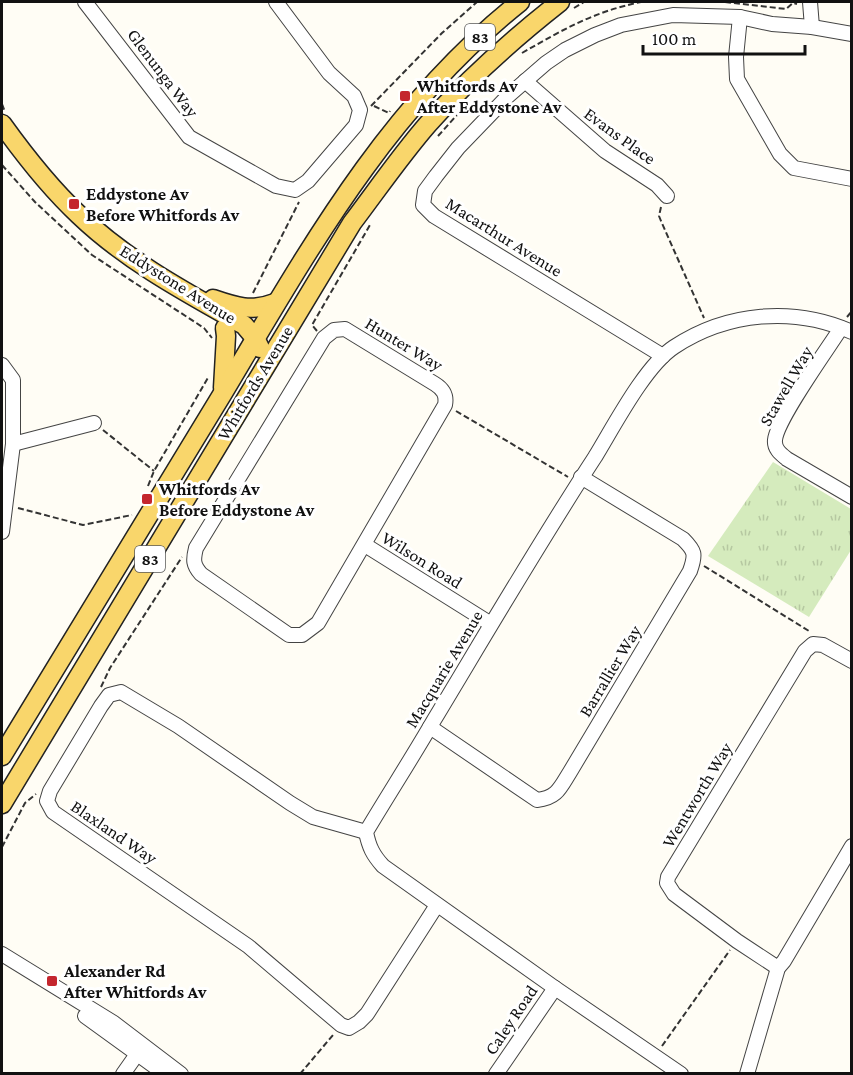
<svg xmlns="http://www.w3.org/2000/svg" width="853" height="1075" font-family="'Crimson Pro',serif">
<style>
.park{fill:url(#park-tufts)}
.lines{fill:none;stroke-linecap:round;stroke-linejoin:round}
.minor-casing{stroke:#444;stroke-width:16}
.major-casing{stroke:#222;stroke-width:21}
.path{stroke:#333;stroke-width:2;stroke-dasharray:6 3;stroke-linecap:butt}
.minor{stroke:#fff;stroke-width:14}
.major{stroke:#f9d66b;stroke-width:18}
.poi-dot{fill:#c4262e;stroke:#fff;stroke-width:2}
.labels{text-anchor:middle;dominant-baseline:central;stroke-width:6;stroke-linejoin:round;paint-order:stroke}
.shield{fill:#fff;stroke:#585858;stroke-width:1.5}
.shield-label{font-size:16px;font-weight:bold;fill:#111}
.street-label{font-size:18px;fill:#111;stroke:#fff}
.poi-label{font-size:18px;font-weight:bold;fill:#111;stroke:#fff;text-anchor:start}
</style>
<defs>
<pattern id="park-tufts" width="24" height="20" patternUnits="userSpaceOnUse" patternTransform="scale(1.5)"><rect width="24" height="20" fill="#d5ebbd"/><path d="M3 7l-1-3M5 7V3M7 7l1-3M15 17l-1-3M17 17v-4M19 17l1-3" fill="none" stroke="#b6c8a1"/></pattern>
</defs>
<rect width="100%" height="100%" fill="#fffdf5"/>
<path class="park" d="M 773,462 L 851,509 L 851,550 L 809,617 L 708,556 Z"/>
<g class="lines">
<defs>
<g id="minor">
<path d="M 85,2 L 189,137 L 276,186 L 295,190 L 308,181 L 356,125 L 360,110 L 354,96 L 329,73 L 276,2"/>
<path d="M 810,2 L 812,27"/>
<path d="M 740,17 L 736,57 L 737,79 L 780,154 L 794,168 L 852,179"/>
<path d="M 525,81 L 605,151 L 657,185 L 667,196"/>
<path d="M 841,328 C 827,350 777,419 775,440 C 774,449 781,454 787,459 L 852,497"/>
<path d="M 345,329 L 435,384 C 443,389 447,395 445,405 L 318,623 L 302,635 L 289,635 L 201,574 C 193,565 193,560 196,548 L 324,338 L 334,330 Z"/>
<path d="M 663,356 L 434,216 L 423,205 L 425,191 L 436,176 L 458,148 L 508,96 L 546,63 L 565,50 L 595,35 L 621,25 L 673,15 L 740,17 L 772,24 L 812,27 L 852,34"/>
<path d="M 2,365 L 13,380 L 13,444 L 2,532"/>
<path d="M 13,444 L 94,423"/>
<path d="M 365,545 L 491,624"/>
<path d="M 430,727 L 537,800 C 557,798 560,788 570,772 L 690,571 C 696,554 695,551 683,539 L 581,477"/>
<path d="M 366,832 L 313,817 L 290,803 L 178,726 L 121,692 L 109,695 L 101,706 L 50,791 L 47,801 L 53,812 L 248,946 L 341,1025 L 349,1028 L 359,1022 L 367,1014 L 437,905"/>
<path d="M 2,954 L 114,1023 L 181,1074"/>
<path d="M 778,968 L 737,941 L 674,894 L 667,883 L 668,877 L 805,651 L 813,644 L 823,645 L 852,661"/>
<path d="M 85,1016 L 165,1074"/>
<path d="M 123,1074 L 142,1047"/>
<path d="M 496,1074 L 555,988"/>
<path d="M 681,1074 L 555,988 L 383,866 C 373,855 369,847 366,832 C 388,795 412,758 434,720 C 487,632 539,543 595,457 C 614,426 645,366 674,347 C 727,312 794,306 852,332"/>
<path d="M 747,1074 L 778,968 L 784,961 L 852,846"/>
</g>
<g id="major">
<path d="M 2,124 C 25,156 50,188 79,215 C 127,261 187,293 244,325 L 255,338 L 260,348"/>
<path d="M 213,299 C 236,307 252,312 275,303"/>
<path d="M 223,388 L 226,336 L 225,328"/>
<path d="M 2,756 C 75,635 150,514 223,393 C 309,249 387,108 520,2"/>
<path d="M 2,804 L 352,223 C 377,190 401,155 428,124 C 468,79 513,39 560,2"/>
</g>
</defs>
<use href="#minor" class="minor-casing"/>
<use href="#major" class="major-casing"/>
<g class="path">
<path d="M 725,2 L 786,9 L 793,3 L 797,4"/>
<path d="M 574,8 L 584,2"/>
<path d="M 522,53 C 564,29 593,12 641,2"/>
<path d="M 2,104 L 5,112"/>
<path d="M 371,106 L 442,33 L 477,2"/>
<path d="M 374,106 L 389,113 L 390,111"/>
<path d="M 438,136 L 457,115"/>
<path d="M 2,165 L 35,202 L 92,255 L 204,328 L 212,338"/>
<path d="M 661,207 L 659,216 L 661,221 L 704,318"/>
<path d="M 253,293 L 299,202"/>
<path d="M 847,317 L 852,311"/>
<path d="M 317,331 L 312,325 L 370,225"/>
<path d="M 456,411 L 568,477"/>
<path d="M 103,430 L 154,471"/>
<path d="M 148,486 L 154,471 L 209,376"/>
<path d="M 18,508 L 83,525 L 132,515"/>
<path d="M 704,566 L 809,631 L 810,633"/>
<path d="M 101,687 L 110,668 L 182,557"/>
<path d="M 2,847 L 25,803 L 36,794"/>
<path d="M 662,1046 L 730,950"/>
<path d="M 300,1074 L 333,1035"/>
</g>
<use href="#minor" class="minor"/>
<use href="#major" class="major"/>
</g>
<g class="poi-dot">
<rect x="399" y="90" width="12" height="12" rx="3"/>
<rect x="68" y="198" width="12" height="12" rx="3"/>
<rect x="141" y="493" width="12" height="12" rx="3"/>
<rect x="46" y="975" width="12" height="12" rx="3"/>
</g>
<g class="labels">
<g class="shield">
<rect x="465" y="24" width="30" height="26" rx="4.5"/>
<rect x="135" y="546" width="30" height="26" rx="4.5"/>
</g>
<g class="shield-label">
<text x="480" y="37">83</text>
<text x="150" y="559">83</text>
</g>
<g class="street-label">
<text transform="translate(163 73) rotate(53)">Glenunga Way</text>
<text transform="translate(620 136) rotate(36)">Evans Place</text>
<text transform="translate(504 237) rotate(32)">Macarthur Avenue</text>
<text transform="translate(178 284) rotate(32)">Eddystone Avenue</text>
<text transform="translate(404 344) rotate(31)">Hunter Way</text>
<text transform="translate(255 383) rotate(-59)">Whitfords Avenue</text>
<text transform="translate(786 386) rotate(-60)">Stawell Way</text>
<text transform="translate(422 560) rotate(32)">Wilson Road</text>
<text transform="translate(444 669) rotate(-59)">Macquarie Avenue</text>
<text transform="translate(610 671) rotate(-59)">Barrallier Way</text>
<text transform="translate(697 795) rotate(-59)">Wentworth Way</text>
<text transform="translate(114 832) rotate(34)">Blaxland Way</text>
<text transform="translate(511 1020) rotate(-56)">Caley Road</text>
</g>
<g class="poi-label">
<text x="417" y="86">Whitfords Av<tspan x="417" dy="21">After Eddystone Av</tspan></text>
<text x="86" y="194">Eddystone Av<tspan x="86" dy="21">Before Whitfords Av</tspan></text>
<text x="159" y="489">Whitfords Av<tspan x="159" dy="21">Before Eddystone Av</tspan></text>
<text x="64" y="971">Alexander Rd<tspan x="64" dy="21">After Whitfords Av</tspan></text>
</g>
</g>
<rect width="853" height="1075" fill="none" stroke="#111111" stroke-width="6"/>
<path d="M643 45v9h162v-9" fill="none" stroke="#111111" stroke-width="3"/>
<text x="652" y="45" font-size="18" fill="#111111" stroke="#ffffff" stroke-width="4.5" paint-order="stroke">100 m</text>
</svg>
